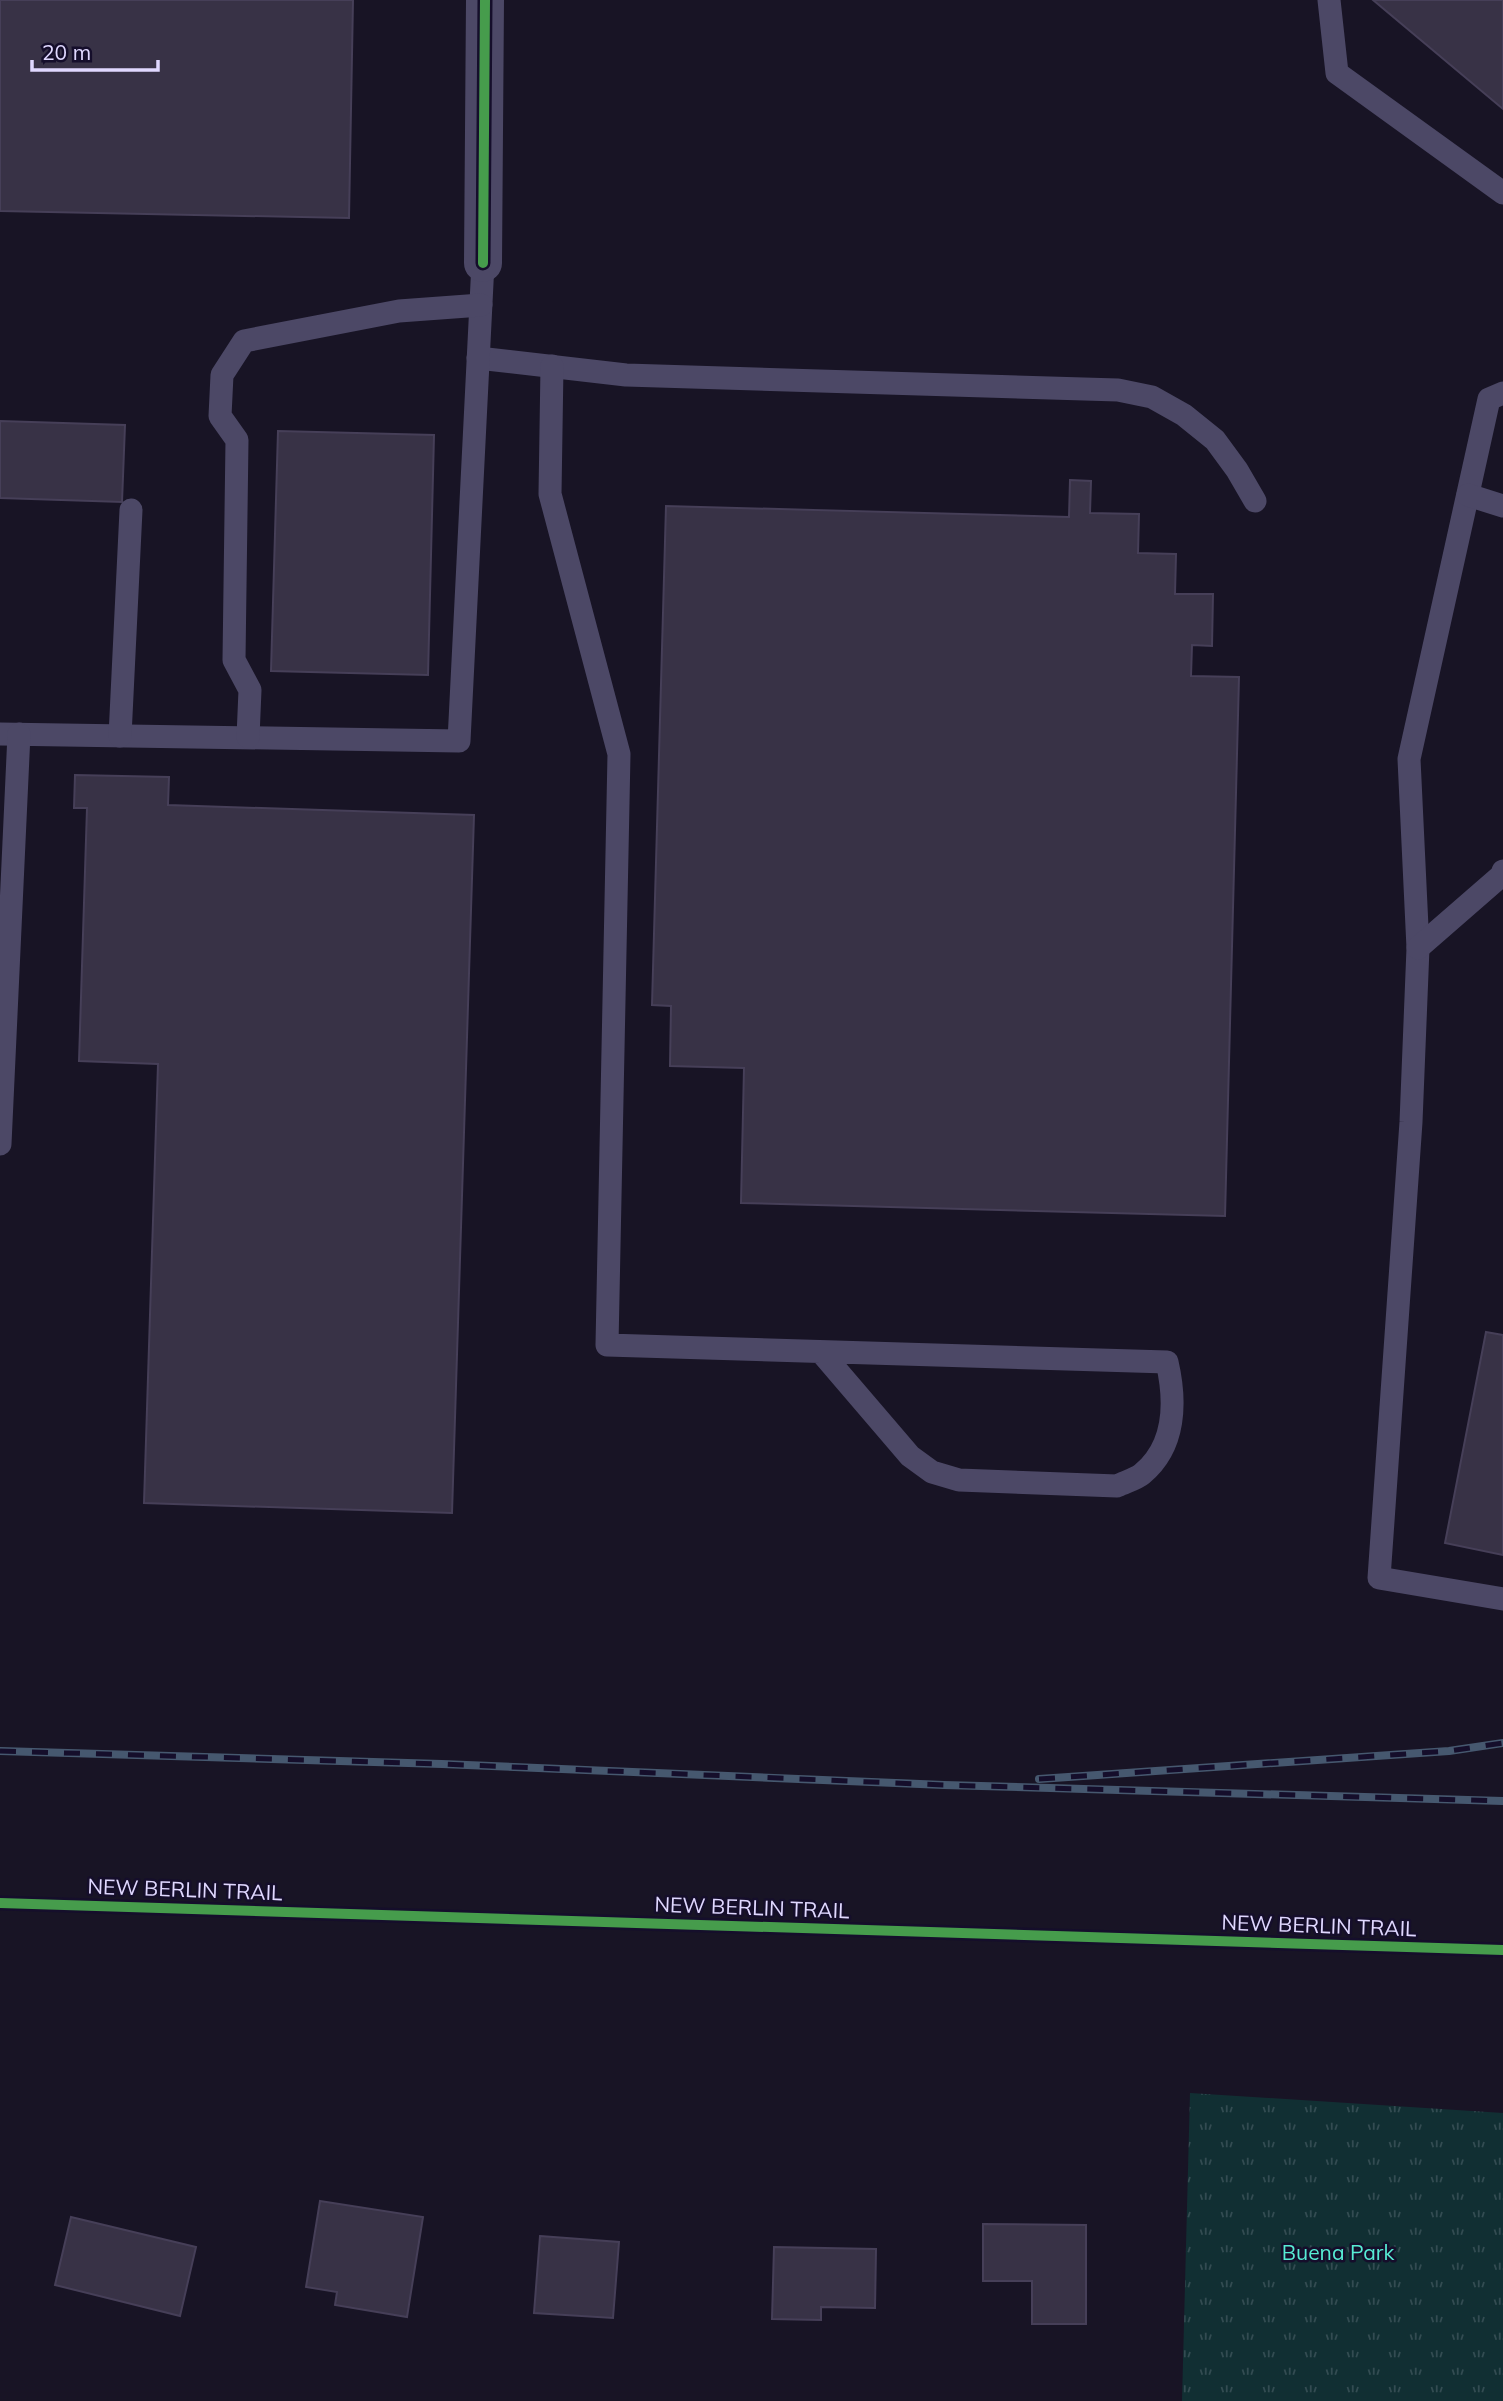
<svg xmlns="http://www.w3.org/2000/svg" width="1503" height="2401" font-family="Mulish,sans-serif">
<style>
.grass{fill:url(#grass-tufts)}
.building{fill:#383246;stroke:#463f58;stroke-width:2}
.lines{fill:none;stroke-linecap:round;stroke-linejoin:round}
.lane{stroke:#4c4866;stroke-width:23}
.street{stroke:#4c4866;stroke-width:38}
.rail-casing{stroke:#46586f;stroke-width:8}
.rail{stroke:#150e2b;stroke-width:5;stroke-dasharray:16;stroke-linecap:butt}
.cycleway-casing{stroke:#150e2b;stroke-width:15}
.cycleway{stroke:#469c4c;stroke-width:10}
.labels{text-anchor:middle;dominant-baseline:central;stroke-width:5;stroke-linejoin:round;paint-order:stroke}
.street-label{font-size:21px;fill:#e0d8ff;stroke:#150e2b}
.park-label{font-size:21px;fill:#57ecd4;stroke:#150e2b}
</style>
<defs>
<pattern id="grass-tufts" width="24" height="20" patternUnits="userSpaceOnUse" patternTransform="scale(1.75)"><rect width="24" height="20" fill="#112f33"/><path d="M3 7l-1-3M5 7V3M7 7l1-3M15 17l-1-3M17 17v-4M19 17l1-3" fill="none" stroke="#334c52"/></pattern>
</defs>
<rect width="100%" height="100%" fill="#181425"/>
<path class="grass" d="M 1190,2093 L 1503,2113 L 1503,2401 L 1182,2401 Z"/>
<g class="building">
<path d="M 0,0 L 353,0 L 349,218 L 0,211 Z"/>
<path d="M 1373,0 L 1503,0 L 1503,109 Z"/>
<path d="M 0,421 L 125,425 L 122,502 L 0,498 Z"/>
<path d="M 278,431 L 434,435 L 428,675 L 271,671 Z"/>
<path d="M 1070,480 L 1091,481 L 1090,513 L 1139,514 L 1138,553 L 1176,554 L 1175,594 L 1213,594 L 1212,646 L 1192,645 L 1191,676 L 1239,677 L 1225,1216 L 741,1203 L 744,1068 L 670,1066 L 671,1006 L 652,1005 L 666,506 L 1069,517 Z"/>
<path d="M 75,775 L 169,777 L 168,805 L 474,815 L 452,1513 L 144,1503 L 158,1064 L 79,1061 L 87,808 L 74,808 Z"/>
<path d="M 1486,1332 L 1503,1335 L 1503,1555 L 1445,1543 Z"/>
<path d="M 320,2201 L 423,2217 L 407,2317 L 335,2305 L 337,2292 L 306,2287 Z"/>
<path d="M 71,2217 L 196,2247 L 180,2316 L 55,2285 Z"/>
<path d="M 983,2224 L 1086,2225 L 1086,2324 L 1032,2324 L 1032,2281 L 983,2281 Z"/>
<path d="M 540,2236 L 619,2242 L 613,2318 L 534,2313 Z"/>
<path d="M 774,2247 L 876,2249 L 875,2308 L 821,2307 L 821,2320 L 772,2319 Z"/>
</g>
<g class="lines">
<g class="lane">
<path d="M 1329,0 L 1337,73 L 1503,193"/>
<path d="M 478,358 L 626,375 L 1118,390 L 1152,397 L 1184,415 L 1215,440 L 1237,470 L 1255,501"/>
<path d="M 552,366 L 550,494 L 619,754 L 607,1345 L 1167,1362 C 1176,1401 1176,1446 1142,1474 C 1136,1479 1125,1482 1117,1486 L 959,1480 L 932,1472 L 910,1456 L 821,1352"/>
<path d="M 1503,393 L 1489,399 L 1409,759 L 1418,948 L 1411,1122 L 1379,1578 L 1503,1599"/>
<path d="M 1468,495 L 1503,506"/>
<path d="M 0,734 L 459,741 L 483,263"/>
<path d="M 120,736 L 131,510"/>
<path d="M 248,737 L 250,690 L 234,660 L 237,440 L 220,416 L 222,375 L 244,341 L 399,311 L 481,305"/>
<path d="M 1418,948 L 1502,875 L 1503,871"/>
<path d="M 0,1144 L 19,734"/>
</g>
<path class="street" d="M 483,263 L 485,0"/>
<defs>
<g id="rail">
<path d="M 0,1751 L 442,1764 L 944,1785 L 1503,1801"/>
<path d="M 1039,1779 L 1449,1751 L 1503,1743"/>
</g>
</defs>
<use href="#rail" class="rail-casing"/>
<use href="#rail" class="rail"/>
<defs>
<g id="cycleway">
<path d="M 483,263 L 485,0"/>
<path d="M 0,1903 L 1503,1950"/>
</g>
</defs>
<use href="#cycleway" class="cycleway-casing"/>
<use href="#cycleway" class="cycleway"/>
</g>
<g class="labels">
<g class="street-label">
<text transform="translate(185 1889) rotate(2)">NEW BERLIN TRAIL</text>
<text transform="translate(752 1907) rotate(2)">NEW BERLIN TRAIL</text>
<text transform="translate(1319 1925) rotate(2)">NEW BERLIN TRAIL</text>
</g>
<g class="park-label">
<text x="1338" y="2252">Buena Park</text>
</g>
</g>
<path d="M32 60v10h126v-10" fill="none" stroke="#e0d8ff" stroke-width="3.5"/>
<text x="42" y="60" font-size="21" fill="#e0d8ff" stroke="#150e2b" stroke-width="5" paint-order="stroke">20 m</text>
</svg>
